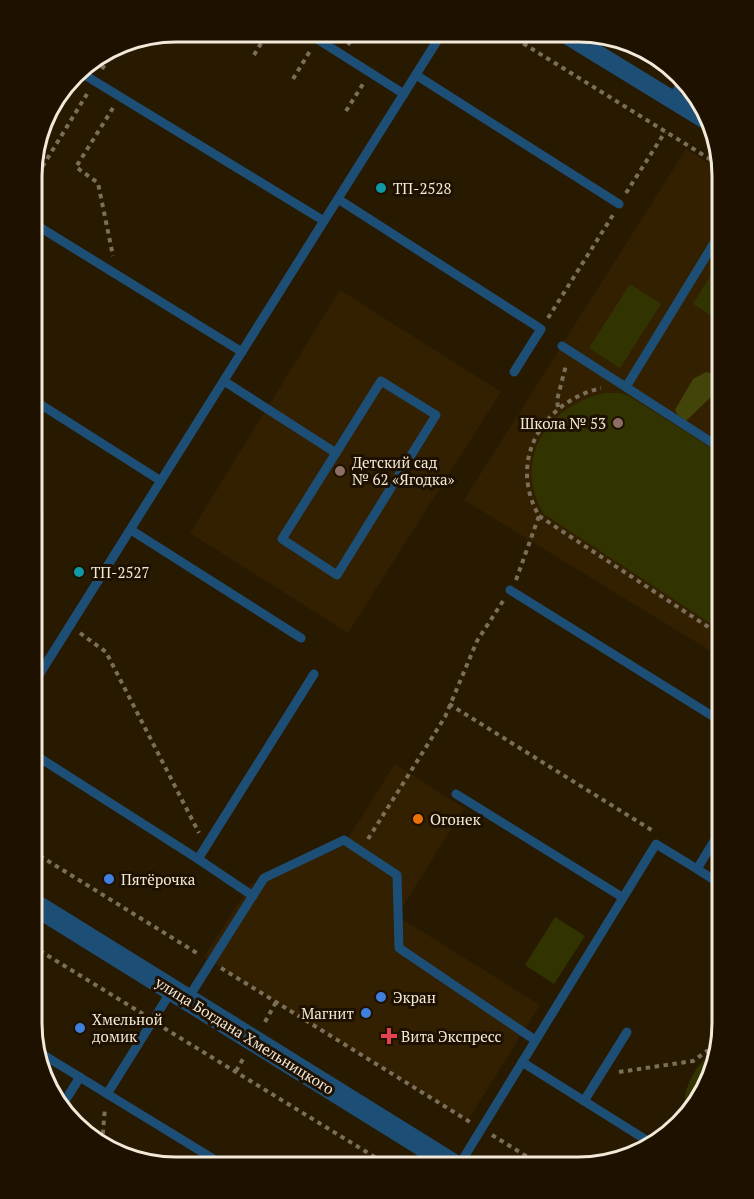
<svg xmlns="http://www.w3.org/2000/svg" width="754" height="1199" font-family="'PT Serif',serif">
<style>
.built{fill:#322000}
.green{fill:#313400}
.forest{fill:#424409}
.lines{fill:none;stroke-linecap:round;stroke-linejoin:round}
.path{stroke:#7b6f59;stroke-width:4;stroke-dasharray:4.5 4.5;stroke-linecap:butt}
.service{stroke:#1d4f76;stroke-width:9}
.minor{stroke:#1d4f76;stroke-width:18}
.tertiary{stroke:#1d4f76;stroke-width:22}
.culture-dot{fill:#0f9aa8;stroke:#1f1100;stroke-width:2}
.education-dot{fill:#8d6e63;stroke:#1f1100;stroke-width:2}
.food-dot{fill:#e8710a;stroke:#1f1100;stroke-width:2}
.shop-dot{fill:#3f7fe0;stroke:#1f1100;stroke-width:2}
.health-dot{fill:#e0444e;stroke:#1f1100;stroke-width:2}
.labels{text-anchor:middle;dominant-baseline:central;stroke-width:6;stroke-linejoin:round;paint-order:stroke}
.poi-label{font-size:15px;fill:#f2e9d9;stroke:#1f1100;text-anchor:start}
.street-label{font-size:15px;fill:#f2e9d9;stroke:#1f1100}
.rim{fill:none;stroke:#f2e9d9;stroke-width:3}
</style>
<rect width="100%" height="100%" fill="#281a00"/>
<g class="built">
<path d="M 686,149 L 722,172 L 722,658 L 464,500 Z"/>
<path d="M 340,290 L 501,392 L 348,633 L 190,533 Z"/>
<path d="M 395,764 L 464,808 L 397,916 L 540,1005 L 468,1120 L 204,957 L 251,884 L 343,846 Z"/>
</g>
<g class="green">
<path d="M 722,257 L 722,320 L 721,322 L 693,304 Z"/>
<path d="M 630,284 L 661,304 L 620,368 L 589,348 Z"/>
<path d="M 604,393 L 620,393 L 631,397 L 722,455 L 722,631 L 544,514 C 511,459 548,406 604,393 Z"/>
<path d="M 555,917 L 585,936 L 554,984 L 525,965 Z"/>
<path d="M 714,1054 L 693,1109 L 685,1098 C 686,1084 700,1057 714,1054 Z"/>
</g>
<path class="forest" d="M 706,372 L 713,374 L 717,383 L 711,397 L 686,421 L 678,415 L 675,410 L 693,379 Z"/>
<g class="lines">
<g class="path">
<path d="M 508,34 L 721,166"/>
<path d="M 348,45 L 356,33"/>
<path d="M 630,45 L 672,72"/>
<path d="M 254,55 L 268,32"/>
<path d="M 102,69 L 118,44"/>
<path d="M 293,79 L 310,51"/>
<path d="M 113,108 L 76,167 L 98,183 L 113,256"/>
<path d="M 346,111 L 363,84"/>
<path d="M 33,182 L 87,94"/>
<path d="M 626,193 L 665,132"/>
<path d="M 548,318 L 613,215"/>
<path d="M 558,407 L 557,400 L 566,365"/>
<path d="M 539,516 L 722,636"/>
<path d="M 516,580 L 539,516 C 507,460 543,402 601,388"/>
<path d="M 80,633 L 106,652 L 199,833"/>
<path d="M 449,704 L 653,831"/>
<path d="M 368,839 L 445,717 L 477,641 L 503,601"/>
<path d="M 32,851 L 200,955"/>
<path d="M 32,946 L 143,1014"/>
<path d="M 221,968 L 470,1122"/>
<path d="M 265,1022 L 276,1002"/>
<path d="M 164,1028 L 391,1167"/>
<path d="M 236,1071 L 243,1059"/>
<path d="M 619,1072 L 693,1061 L 707,1051 L 716,1049"/>
<path d="M 492,1135 L 544,1167"/>
<path d="M 102,1143 L 105,1108"/>
</g>
<g class="service">
<path d="M 306,32 L 404,94"/>
<path d="M 78,71 L 324,221"/>
<path d="M 416,75 L 619,204"/>
<path d="M 672,99 L 682,82"/>
<path d="M 338,199 L 541,329 L 514,372"/>
<path d="M 33,223 L 242,352"/>
<path d="M 562,346 L 722,449"/>
<path d="M 224,381 L 336,453"/>
<path d="M 381,381 L 436,415 L 337,575 L 282,539 Z"/>
<path d="M 626,387 L 722,230"/>
<path d="M 32,399 L 161,481"/>
<path d="M 131,530 L 301,638"/>
<path d="M 510,590 L 722,722"/>
<path d="M 32,686 L 442,33"/>
<path d="M 32,753 L 198,859"/>
<path d="M 456,794 L 622,897"/>
<path d="M 697,869 L 722,885"/>
<path d="M 253,896 L 198,859 L 314,674"/>
<path d="M 187,1000 L 264,878 L 344,840 L 397,875 L 399,948 L 535,1040"/>
<path d="M 37,1051 L 225,1166"/>
<path d="M 522,1062 L 651,1143"/>
<path d="M 107,1094 L 172,990"/>
<path d="M 584,1101 L 627,1032"/>
<path d="M 63,1104 L 80,1077"/>
<path d="M 458,1167 L 656,844 L 697,869 L 722,828"/>
</g>
<path class="minor" d="M 565,34 L 712,124"/>
<path class="tertiary" d="M 32,903 L 457,1167"/>
</g>
<g class="culture-dot">
<circle cx="381" cy="188" r="6"/>
<circle cx="79" cy="572" r="6"/>
</g>
<g class="education-dot">
<circle cx="618" cy="423" r="6"/>
<circle cx="340" cy="471" r="6"/>
</g>
<circle class="food-dot" cx="418" cy="819" r="6"/>
<g class="shop-dot">
<circle cx="109" cy="879" r="6"/>
<circle cx="381" cy="997" r="6"/>
<circle cx="366" cy="1013" r="6"/>
<circle cx="80" cy="1028" r="6"/>
</g>
<path class="health-dot" d="M386 1027h6v6h6v6h-6v6h-6v-6h-6v-6h6z"/>
<g class="labels">
<g class="poi-label">
<text x="393" y="188">ТП-2528</text>
<text x="606" y="423" text-anchor="end">Школа № 53</text>
<text x="352" y="462">Детский сад<tspan x="352" dy="17">№ 62 «Ягодка»</tspan></text>
<text x="91" y="572">ТП-2527</text>
<text x="430" y="819">Огонек</text>
<text x="121" y="879">Пятёрочка</text>
<text x="393" y="997">Экран</text>
<text x="354" y="1013" text-anchor="end">Магнит</text>
<text x="92" y="1019">Хмельной<tspan x="92" dy="17">домик</tspan></text>
<text x="401" y="1036">Вита Экспресс</text>
</g>
<g class="street-label">
<text transform="translate(245 1035) rotate(32)">улица Богдана Хмельницкого</text>
</g>
</g>
<path d="M0 0H754V1199H0ZM176 42H578A134 134 0 0 1 712 176V1023A134 134 0 0 1 578 1157H176A134 134 0 0 1 42 1023V176A134 134 0 0 1 176 42Z" fill="#1f1100" fill-rule="evenodd"/>
<path class="rim" d="M176 42H578A134 134 0 0 1 712 176V1023A134 134 0 0 1 578 1157H176A134 134 0 0 1 42 1023V176A134 134 0 0 1 176 42Z"/>
</svg>
